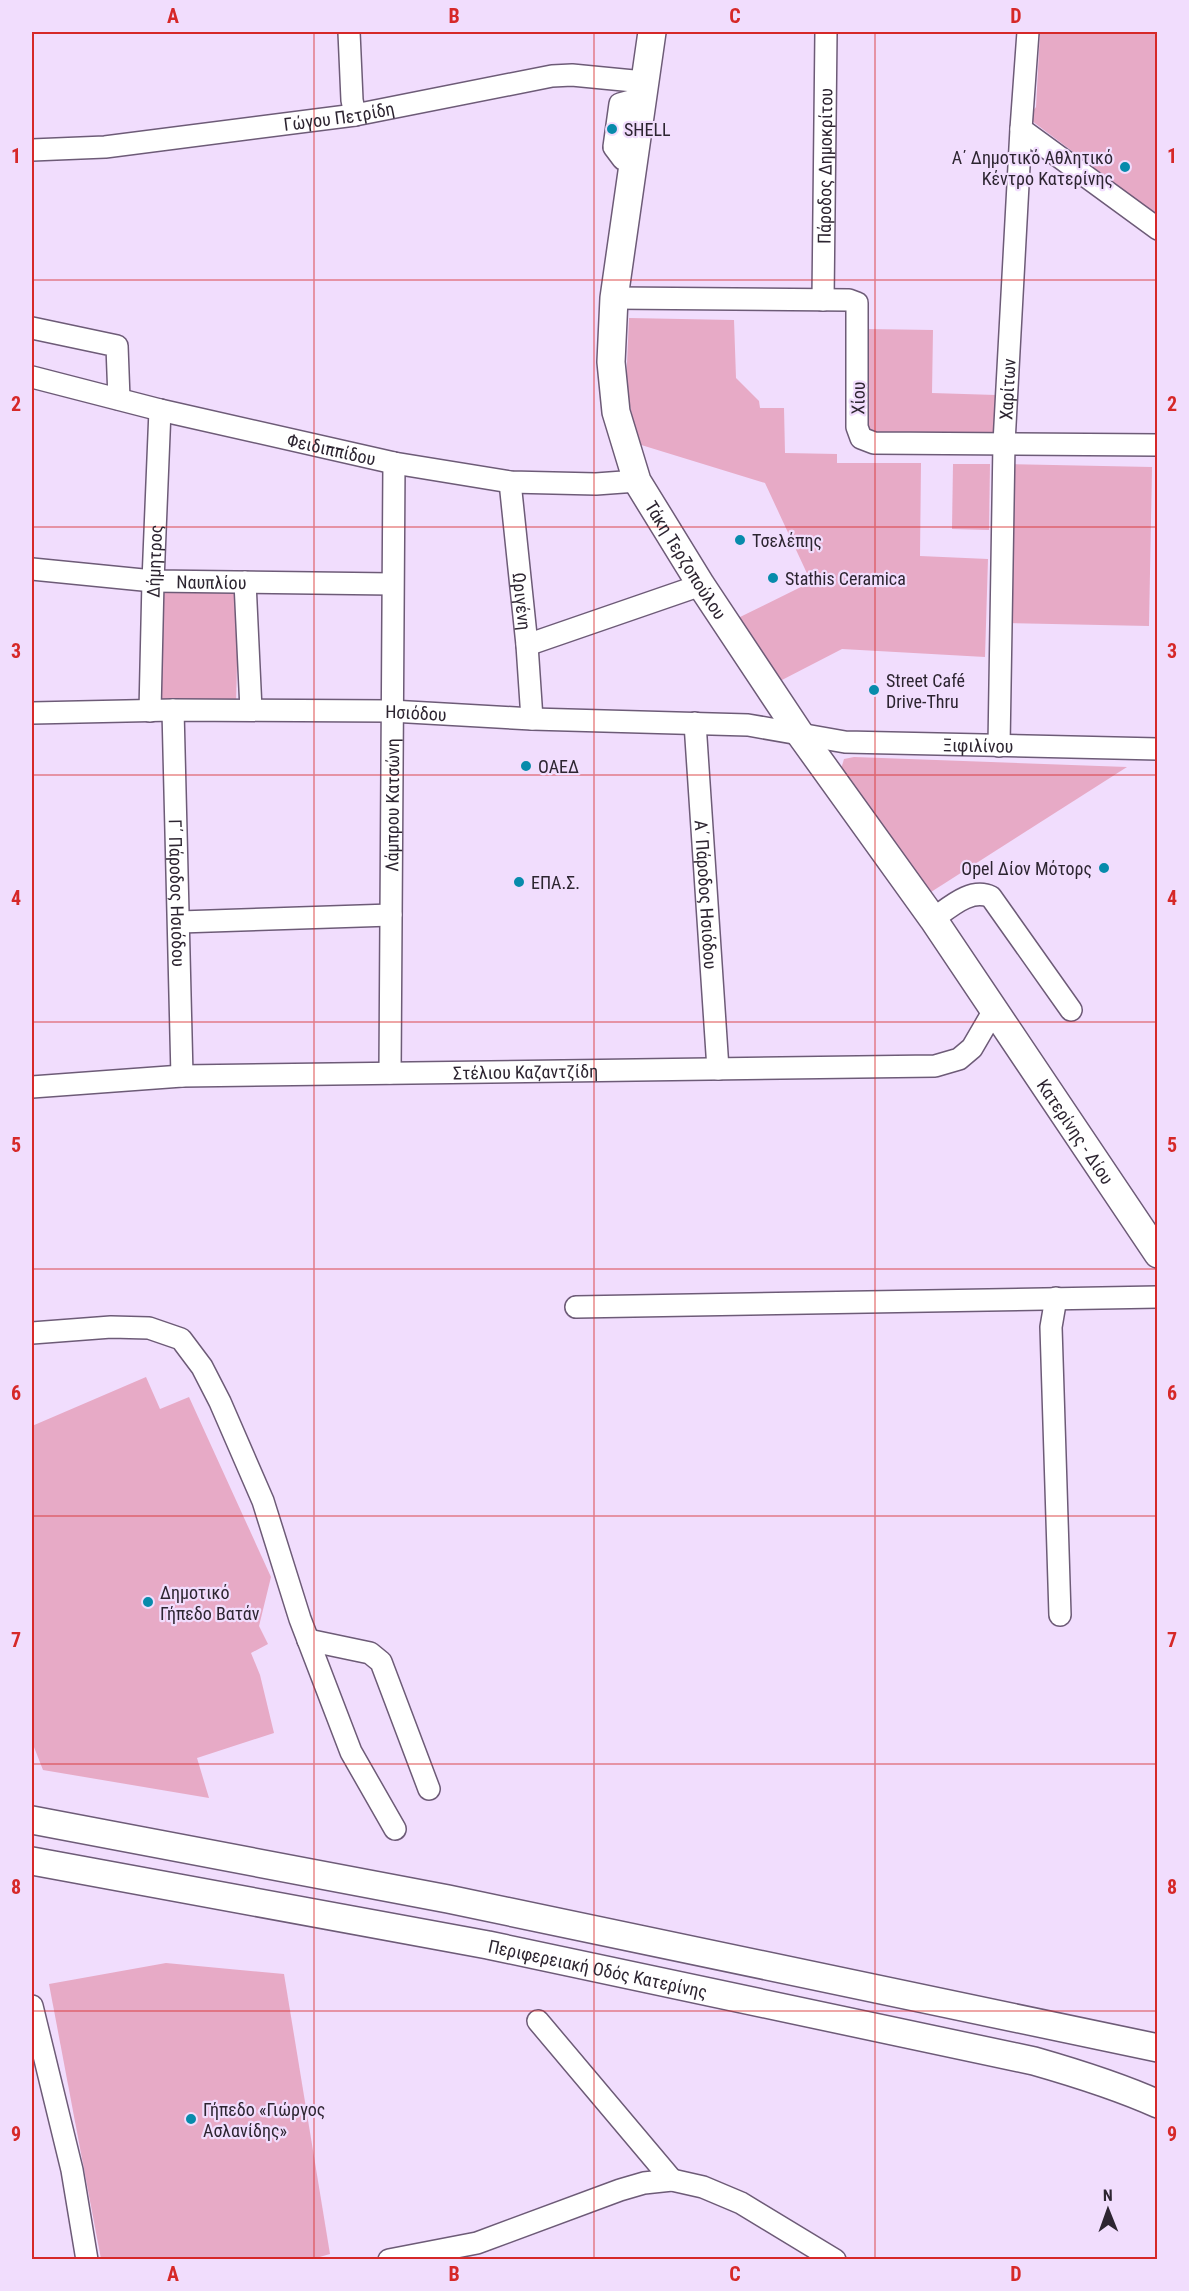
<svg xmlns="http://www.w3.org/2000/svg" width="1189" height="2291" font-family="'Roboto Condensed',sans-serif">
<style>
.green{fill:#e7aac6}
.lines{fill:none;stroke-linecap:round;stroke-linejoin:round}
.minor-casing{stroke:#6d5b77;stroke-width:24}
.major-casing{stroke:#6d5b77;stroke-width:30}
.minor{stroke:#fff;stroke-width:21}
.major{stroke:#fff;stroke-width:27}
.grid{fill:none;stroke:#d62828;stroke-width:1.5;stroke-opacity:0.55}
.poi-dot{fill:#078bab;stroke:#f1ddfd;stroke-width:2}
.labels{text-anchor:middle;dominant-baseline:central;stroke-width:4.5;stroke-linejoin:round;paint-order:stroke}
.street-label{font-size:18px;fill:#2d2531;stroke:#f1ddfd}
.poi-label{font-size:18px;fill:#2d2531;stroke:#f1ddfd;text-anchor:start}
.neatline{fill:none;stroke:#d62828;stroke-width:2}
.grid-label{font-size:20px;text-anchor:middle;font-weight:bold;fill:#d62828}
</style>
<rect width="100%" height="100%" fill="#f1ddfd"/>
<g class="green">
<path d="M 1040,32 L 1157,32 L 1157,215 L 1028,118 L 1036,107 Z"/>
<path d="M 629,318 L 734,320 L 736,378 L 759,401 L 760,408 L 784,408 L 785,453 L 837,454 L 837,463 L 921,463 L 920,556 L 988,559 L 985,657 L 842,649 L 780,681 L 738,618 L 811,582 L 765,483 L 638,444 L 626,386 Z"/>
<path d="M 866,329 L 933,330 L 932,393 L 996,395 L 996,434 L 880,433 L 871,430 L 866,423 Z"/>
<path d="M 953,464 L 990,464 L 989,530 L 952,529 Z"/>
<path d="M 1009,464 L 1152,467 L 1149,626 L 1006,623 Z"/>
<path d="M 160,590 L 239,591 L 236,703 L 154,701 Z"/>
<path d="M 854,757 L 1127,767 L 931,892 L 841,769 L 844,759 Z"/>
<path d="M 146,1377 L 160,1409 L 189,1397 L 271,1577 L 259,1626 L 268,1644 L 251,1653 L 260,1675 L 274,1733 L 197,1758 L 209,1798 L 43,1770 L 32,1742 L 32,1426 Z"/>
<path d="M 166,1963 L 284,1974 L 330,2254 L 309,2260 L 101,2259 L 49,1984 Z"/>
</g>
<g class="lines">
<defs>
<g id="minor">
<path d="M 349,32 L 352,100 L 355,115"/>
<path d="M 1021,129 L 1158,229"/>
<path id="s1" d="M 32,150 L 105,147 L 355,115 L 552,76 L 572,75 L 644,82"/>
<path d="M 623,159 L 614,147 L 620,104 L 631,101"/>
<path d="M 614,298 L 849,300 L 857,303 L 857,427 L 861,438 L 874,443 L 1158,445"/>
<path id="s2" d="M 823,300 L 826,32"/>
<path d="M 32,328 L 117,346 L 119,399"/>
<path id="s3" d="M 32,377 L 160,410 L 394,463 L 510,482 L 596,484 L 637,481"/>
<path id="s4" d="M 510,482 L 527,645 L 532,719"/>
<path id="s5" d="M 32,569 L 153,581 L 392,584"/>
<path d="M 245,582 L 251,710"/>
<path d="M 527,645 L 701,585"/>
<path id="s6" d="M 173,710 L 182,1076"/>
<path id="s7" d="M 150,711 L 153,581 L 160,410"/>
<path id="s8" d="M 32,713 L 173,710 L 391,711 L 532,719 L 748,725 L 845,742 L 1158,749"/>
<path id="s9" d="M 695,723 L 718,1069"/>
<path id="s10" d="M 999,746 L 1004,443 L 1021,129 L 1028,32"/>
<path d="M 933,919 C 949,908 971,887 991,897 L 1071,1010"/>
<path d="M 180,922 L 391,915"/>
<path id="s11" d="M 390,1073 L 394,463"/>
<path id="s12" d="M 32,1087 L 182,1076 L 935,1066 L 959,1059 L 972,1048 L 993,1012"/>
<path d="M 1056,1298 L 1051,1327 L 1060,1615"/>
<path d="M 576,1307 L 1158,1297"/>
<path d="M 32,1333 L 111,1327 L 149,1328 L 181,1339 L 202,1367 L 220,1402 L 263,1501 L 300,1619 L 351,1752 L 395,1829"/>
<path d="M 308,1640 L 370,1653 L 381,1662 L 429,1789"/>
<path d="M 32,2006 L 72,2170 L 87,2260"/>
<path d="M 538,2021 L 672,2180"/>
<path d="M 389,2260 L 477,2243 L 620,2190 L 644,2183 L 672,2180 L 703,2187 L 741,2203 L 835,2260"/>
</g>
<g id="major">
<path id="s13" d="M 652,32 L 614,298 L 611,362 L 616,412 L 637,481 L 701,585 L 800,734 L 933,919 L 1158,1254"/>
<path d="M 32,1820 L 448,1899 L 1158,2048"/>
<path id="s14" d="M 32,1861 L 488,1945 L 1034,2061 C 1076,2073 1118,2086 1158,2104"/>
</g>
</defs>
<use href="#minor" class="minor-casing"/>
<use href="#major" class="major-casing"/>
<use href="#minor" class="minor"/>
<use href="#major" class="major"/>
</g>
<path class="grid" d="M 314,32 L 314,2260M 594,32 L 594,2260M 875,32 L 875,2260M 32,280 L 1158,280M 32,527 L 1158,527M 32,775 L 1158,775M 32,1022 L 1158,1022M 32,1269 L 1158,1269M 32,1516 L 1158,1516M 32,1764 L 1158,1764M 32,2011 L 1158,2011"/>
<g class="poi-dot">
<circle cx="612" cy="129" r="6"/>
<circle cx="1125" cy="167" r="6"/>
<circle cx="740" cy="540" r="6"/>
<circle cx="773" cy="578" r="6"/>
<circle cx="874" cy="690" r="6"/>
<circle cx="526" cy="766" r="6"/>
<circle cx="1104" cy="868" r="6"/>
<circle cx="519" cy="882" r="6"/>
<circle cx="148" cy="1602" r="6"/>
<circle cx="191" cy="2119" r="6"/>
</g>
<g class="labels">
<g class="street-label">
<text stroke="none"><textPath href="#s1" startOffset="309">Γώγου Πετρίδη</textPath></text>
<text stroke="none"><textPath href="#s2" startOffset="134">Πάροδος Δημοκρίτου</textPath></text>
<text stroke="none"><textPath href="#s10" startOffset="357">Χαρίτων</textPath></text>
<text transform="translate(858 398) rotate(-89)">Χίου</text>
<text stroke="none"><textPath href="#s3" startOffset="308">Φειδιππίδου</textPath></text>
<text stroke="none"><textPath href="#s13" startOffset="548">Τάκη Τερζοπούλου</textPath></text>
<text stroke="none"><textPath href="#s7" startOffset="150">Δήμητρος</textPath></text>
<text stroke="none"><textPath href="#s5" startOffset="180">Ναυπλίου</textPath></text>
<text stroke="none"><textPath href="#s4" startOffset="120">Ωριγένη</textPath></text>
<text stroke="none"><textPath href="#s8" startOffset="384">Ησιόδου</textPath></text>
<text stroke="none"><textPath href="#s8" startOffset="948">Ξιφιλίνου</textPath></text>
<text stroke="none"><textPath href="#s11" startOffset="268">Λάμπρου Κατσώνη</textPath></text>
<text stroke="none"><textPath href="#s6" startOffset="183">Γ΄ Πάροδος Ησιόδου</textPath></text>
<text stroke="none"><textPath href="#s9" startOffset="172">Α΄ Πάροδος Ησιόδου</textPath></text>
<text stroke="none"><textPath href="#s12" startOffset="494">Στέλιου Καζαντζίδη</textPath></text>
<text stroke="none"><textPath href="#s13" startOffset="1240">Κατερίνης - Δίου</textPath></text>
<text stroke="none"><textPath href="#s14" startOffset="576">Περιφερειακή Οδός Κατερίνης</textPath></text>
</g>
<g class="poi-label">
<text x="624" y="129">SHELL</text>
<text x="1113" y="157" text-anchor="end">Α΄ Δημοτικό Αθλητικό<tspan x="1113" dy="21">Κέντρο Κατερίνης</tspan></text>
<text x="752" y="540">Τσελέπης</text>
<text x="785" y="578">Stathis Ceramica</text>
<text x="886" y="680">Street Café<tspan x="886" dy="21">Drive-Thru</tspan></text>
<text x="538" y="766">ΟΑΕΔ</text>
<text x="1092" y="868" text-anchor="end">Opel Δίον Μότορς</text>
<text x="531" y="882">ΕΠΑ.Σ.</text>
<text x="160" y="1592">Δημοτικό<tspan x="160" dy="21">Γήπεδο Βατάν</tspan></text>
<text x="203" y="2109">Γήπεδο «Γιώργος<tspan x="203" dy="21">Ασλανίδης»</tspan></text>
</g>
</g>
<rect width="1189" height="2291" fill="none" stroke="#f1ddfd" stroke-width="66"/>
<g transform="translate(1108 2210) rotate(359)" stroke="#f1ddfd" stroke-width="4.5" paint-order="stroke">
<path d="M0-4.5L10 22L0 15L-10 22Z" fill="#2d2531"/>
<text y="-9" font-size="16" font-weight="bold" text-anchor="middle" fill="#2d2531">N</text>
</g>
<rect x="33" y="33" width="1123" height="2225" class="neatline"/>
<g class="grid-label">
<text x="173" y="23">A</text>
<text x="454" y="23">B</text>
<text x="735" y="23">C</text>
<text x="1016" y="23">D</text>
<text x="16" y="163">1</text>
<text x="1172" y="163">1</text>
<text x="16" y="411">2</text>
<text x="1172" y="411">2</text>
<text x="16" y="658">3</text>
<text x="1172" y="658">3</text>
<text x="16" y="905">4</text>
<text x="1172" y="905">4</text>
<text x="16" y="1152">5</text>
<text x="1172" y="1152">5</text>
<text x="16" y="1400">6</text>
<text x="1172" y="1400">6</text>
<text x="16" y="1647">7</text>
<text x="1172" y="1647">7</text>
<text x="16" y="1894">8</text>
<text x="1172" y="1894">8</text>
<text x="16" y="2141">9</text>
<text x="1172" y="2141">9</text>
<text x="173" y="2281">A</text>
<text x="454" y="2281">B</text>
<text x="735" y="2281">C</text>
<text x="1016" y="2281">D</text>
</g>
</svg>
